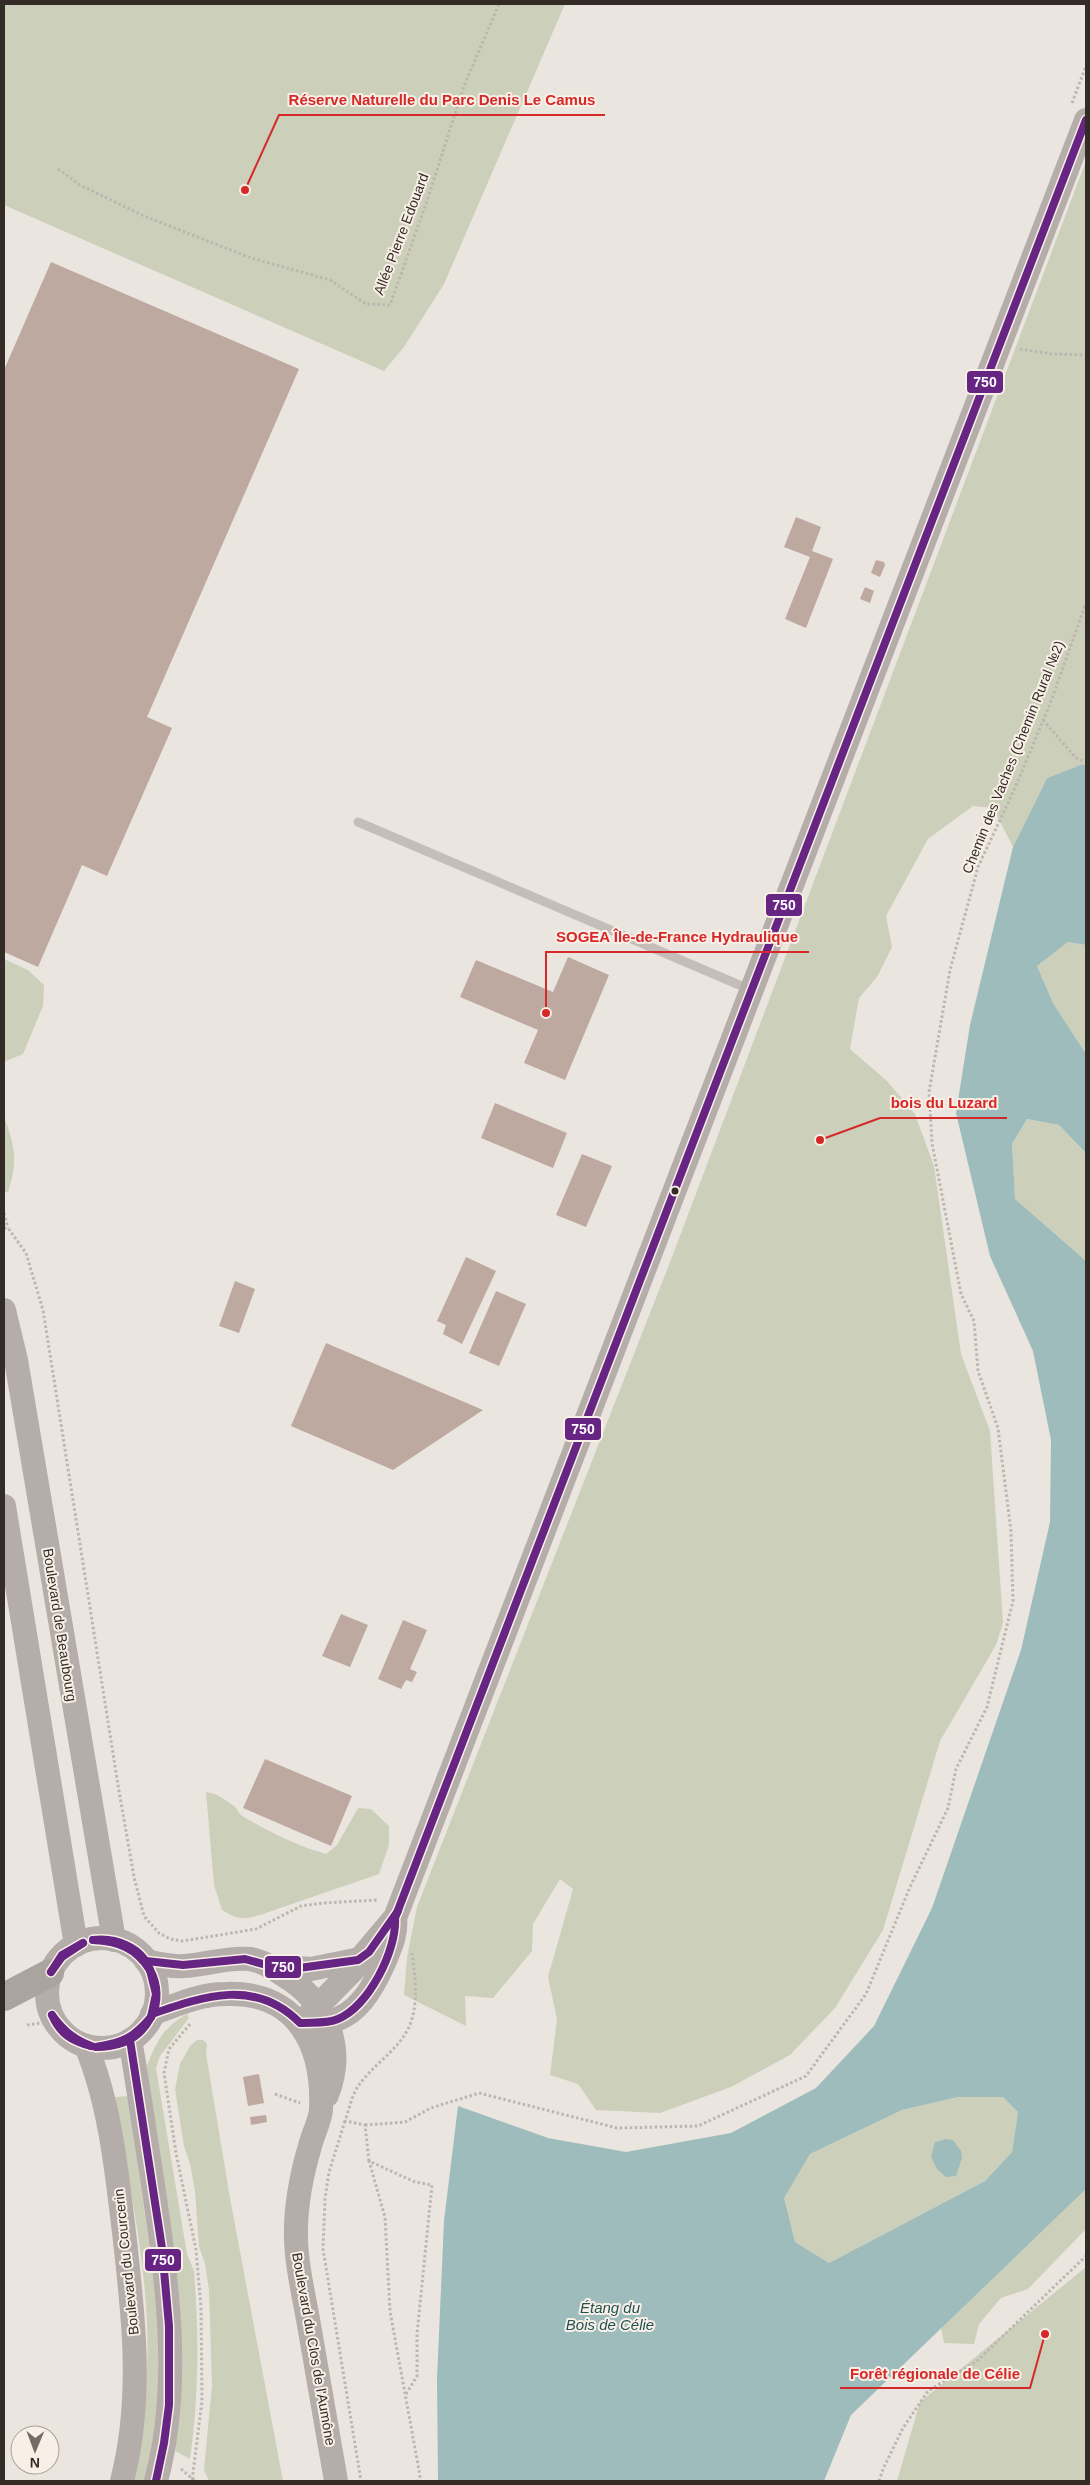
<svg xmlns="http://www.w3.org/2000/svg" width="1090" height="2485" font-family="Arial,sans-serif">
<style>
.green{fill:#ccd0ba}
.water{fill:#9dbcbb;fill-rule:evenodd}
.building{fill:#bea9a1}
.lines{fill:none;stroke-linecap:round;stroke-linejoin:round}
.path{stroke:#bcb6b1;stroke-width:3;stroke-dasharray:2.5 2.5;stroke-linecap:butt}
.lane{stroke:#c4bdb8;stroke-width:9}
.secondary{stroke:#b4ada9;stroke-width:24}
.highway{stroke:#aaa49e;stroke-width:28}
.bus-1-casing{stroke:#f8efe6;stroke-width:11}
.bus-1{stroke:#662483;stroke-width:8}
.bus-dot{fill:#342b27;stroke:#f8efe6;stroke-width:2}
.labels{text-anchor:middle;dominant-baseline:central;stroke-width:4;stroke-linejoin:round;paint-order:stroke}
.street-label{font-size:14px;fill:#342b27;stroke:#f8efe6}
.water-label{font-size:15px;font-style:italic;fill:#1f5153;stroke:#f8efe6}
.leader{fill:none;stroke:#d62828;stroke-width:2}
.callout-dot{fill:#d62828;stroke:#f8efe6;stroke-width:2}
.callout-label{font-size:15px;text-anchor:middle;font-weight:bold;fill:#d62828;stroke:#f8efe6;stroke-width:4;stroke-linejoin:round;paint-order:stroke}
.line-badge{stroke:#f8efe6;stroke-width:2}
.badge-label{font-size:14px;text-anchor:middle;font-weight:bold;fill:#fff}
</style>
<rect width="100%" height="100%" fill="#ebe5df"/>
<g class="green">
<path d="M 4,4 L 565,4 L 444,284 L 404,347 L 384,371 L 4,205 Z"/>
<path d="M 1086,161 L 1086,766 L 1083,764 L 1047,778 L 1013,847 L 993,808 L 973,806 L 928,839 L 886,916 L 892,947 L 877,977 L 859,998 L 850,1049 L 887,1081 L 915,1114 L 934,1166 L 961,1354 L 990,1431 L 1003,1623 L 996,1645 L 940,1741 L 883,1930 L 835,2008 L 790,2055 L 731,2087 L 660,2113 L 596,2110 L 578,2084 L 550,2075 L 557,2019 L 548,1977 L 573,1889 L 560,1879 L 533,1924 L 532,1951 L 493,1998 L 465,1996 L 466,2026 L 404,1995 L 407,1957 L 417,1907 L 672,1257 Z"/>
<path d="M 1068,942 L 1086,945 L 1086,1054 L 1053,1003 L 1037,966 Z"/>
<path d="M 4,959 L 28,970 L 44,985 L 43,1006 L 23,1054 L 4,1062 Z"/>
<path d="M 4,1117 C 15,1146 18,1162 8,1192 L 4,1192 Z"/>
<path d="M 1027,1119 L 1059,1125 L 1086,1153 L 1086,1261 L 1015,1199 L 1012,1144 Z"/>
<path d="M 206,1792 C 216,1793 226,1800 234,1806 C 238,1809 239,1815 244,1817 C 269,1832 297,1846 326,1854 L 337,1845 L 358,1808 L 371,1809 L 389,1826 L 389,1845 L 379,1874 L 260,1915 C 241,1920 239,1920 222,1910 L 214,1885 Z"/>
<path d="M 187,2014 L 189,2018 L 160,2056 L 156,2068 L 187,2254 L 194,2271 C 199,2334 199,2396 190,2459 L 175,2451 C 181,2395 183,2340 178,2284 C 172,2211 150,2139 147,2066 C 157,2040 163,2028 187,2014 Z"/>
<path d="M 197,2040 L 203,2040 L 207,2044 L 206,2054 L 230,2198 L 283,2481 L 209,2481 L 204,2470 L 212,2385 L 209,2290 L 205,2264 L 199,2246 L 195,2191 L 190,2164 L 184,2146 L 175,2089 L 180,2064 L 190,2046 Z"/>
<path d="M 128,2096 L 158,2307 L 158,2400 L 147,2481 L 132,2481 C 137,2449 143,2416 146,2383 C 154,2290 129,2189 115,2097 Z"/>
<path d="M 958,2097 L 1003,2097 L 1018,2112 L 1012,2152 L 985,2181 L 829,2263 L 795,2242 L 783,2198 L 810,2154 L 902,2110 Z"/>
<path d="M 1086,2189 L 1086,2229 L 1028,2289 L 1001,2298 L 979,2324 L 974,2344 L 944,2343 L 941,2328 Z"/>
<path d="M 1086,2267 L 1086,2481 L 897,2481 L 920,2402 Z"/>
</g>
<g class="water">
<path d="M 1083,764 L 1086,766 L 1086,945 L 1068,942 L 1037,966 L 1053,1003 L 1086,1054 L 1086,1153 L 1059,1125 L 1027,1119 L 1012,1144 L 1015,1199 L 1086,1261 L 1086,2189 L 851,2415 L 824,2481 L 438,2481 L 437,2379 L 444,2221 L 458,2106 L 548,2138 L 626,2152 L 731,2133 L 816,2088 L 874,2026 L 932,1908 L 1021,1650 L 1050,1522 L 1051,1440 L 1033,1351 L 990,1256 L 956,1113 L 970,1025 L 1013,847 L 1047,778 ZM 958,2097 L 1003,2097 L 1018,2112 L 1012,2152 L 985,2181 L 829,2263 L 795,2242 L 784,2198 L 810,2154 L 902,2110 Z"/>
<path d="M 946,2139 L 953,2140 L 961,2151 L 962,2158 L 956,2176 L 946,2177 L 937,2169 L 931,2157 L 935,2142 Z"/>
</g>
<g class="building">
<path d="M 51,262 L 299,369 L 147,717 L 172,728 L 107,876 L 82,865 L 38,967 L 4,952 L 4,370 Z"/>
<path d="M 796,517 L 821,527 L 812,551 L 833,559 L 806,628 L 785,619 L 810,557 L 784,547 Z"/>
<path d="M 876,560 L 884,562 L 885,565 L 880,577 L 871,573 Z"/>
<path d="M 865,587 L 874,591 L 870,603 L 860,599 Z"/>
<path d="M 568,957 L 609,975 L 565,1080 L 524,1063 L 538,1030 L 460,997 L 476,960 L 553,992 Z"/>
<path d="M 495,1103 L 567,1133 L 553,1168 L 481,1138 Z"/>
<path d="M 582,1154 L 612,1166 L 586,1227 L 556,1215 Z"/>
<path d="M 466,1257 L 496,1271 L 462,1344 L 443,1334 L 446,1325 L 437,1321 Z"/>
<path d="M 235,1281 L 255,1289 L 239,1333 L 219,1326 Z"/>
<path d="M 496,1291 L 526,1304 L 499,1366 L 469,1353 Z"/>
<path d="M 326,1343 L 483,1410 L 393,1470 L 291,1426 Z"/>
<path d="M 341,1614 L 368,1625 L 350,1667 L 322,1656 Z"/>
<path d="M 403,1620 L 427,1630 L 410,1669 L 417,1672 L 412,1682 L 406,1680 L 401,1689 L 378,1679 Z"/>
<path d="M 265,1759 L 352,1796 L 331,1846 L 243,1808 Z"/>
<path d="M 259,2074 L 264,2103 L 248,2106 L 243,2077 Z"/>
<path d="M 266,2115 L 267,2122 L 251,2125 L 250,2117 Z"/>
</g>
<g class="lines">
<g class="path">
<path d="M 1072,103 L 1086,66"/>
<path d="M 58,169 L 80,185 L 144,216 L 251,258 L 330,280 L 366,304 L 390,305 L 427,201 L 464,86 L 499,4"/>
<path d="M 1020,349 L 1052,354 L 1086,355"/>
<path d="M 1043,720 L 1076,758 L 1086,762"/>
<path d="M 4,1213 L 8,1228"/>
<path d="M 4,1228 L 8,1228 L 26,1253 L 43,1310 L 118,1785 L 134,1877 L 144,1916 L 159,1933 L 170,1939 L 183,1941 L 256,1929 L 301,1906 L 323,1903 L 378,1900"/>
<path d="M 190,2024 L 169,2049 L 164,2073 L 176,2153 L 196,2250 L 201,2307 L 202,2401 L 192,2481"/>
<path d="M 27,2025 L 54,2021"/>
<path d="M 275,2094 L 300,2103"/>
<path d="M 345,2121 L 329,2172 L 325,2199 L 323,2249 L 361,2481"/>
<path d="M 365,2125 L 405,2122 L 431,2108 L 479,2093 L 617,2128 L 698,2126 L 806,2076 L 866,1994 L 910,1887 L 948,1808 L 956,1769 L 987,1707 L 1013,1601 L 1011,1531 L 998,1428 L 978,1371 L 974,1321 L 961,1294 L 932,1143 L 929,1092 L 950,970 L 978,867 L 1015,788 L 1050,704 L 1086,603"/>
<path d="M 369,2161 L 365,2125 L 345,2121 C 349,2110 352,2094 359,2085 C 375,2062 404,2047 412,2019 C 418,1998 415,1975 412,1953"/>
<path d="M 406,2394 L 417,2376 L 417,2334 L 432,2185 L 415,2182 L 369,2161 L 385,2217 L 390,2311 L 420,2476 L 418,2481"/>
<path d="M 181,2469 L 195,2481"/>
<path d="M 879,2481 L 883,2469 L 903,2428 L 928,2391 L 977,2361 L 1086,2256"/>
</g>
<path class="lane" d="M 358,822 L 751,990"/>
<g class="secondary">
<path d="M 4,1310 L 16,1360 L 114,1940"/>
<path d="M 4,1506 L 76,1945"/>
<circle cx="102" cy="1993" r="55"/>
<path d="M 146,1961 C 159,1964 171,1967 184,1966 C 206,1965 226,1957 249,1959 C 261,1960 273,1968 283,1975 C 327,2001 346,2047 327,2095"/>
<path d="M 273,1966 L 311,1969 L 360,1959"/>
<path d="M 152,2014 C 176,2005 200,1994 225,1994 C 297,1991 324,2045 321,2110 C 320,2121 313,2134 310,2146 C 300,2180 293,2218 297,2254 C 299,2277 305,2301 309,2325 C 318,2377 327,2429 336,2481"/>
<path d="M 307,2017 L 356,1967 L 360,1959 L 392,1921"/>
<path d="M 300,2023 C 309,2022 319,2023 327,2022 C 357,2017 373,1988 384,1963 C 390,1948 397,1935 395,1918 L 1086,120"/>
<path d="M 130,2040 C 138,2084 144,2128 151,2172 C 166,2272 183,2381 156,2481"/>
<path d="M 86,2046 C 109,2101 116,2165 123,2224 C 133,2310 144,2396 122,2481"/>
</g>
<path class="highway" d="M 4,1997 L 50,1973"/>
<defs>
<g id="bus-1">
<path d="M 93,1940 C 118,1941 136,1948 150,1970"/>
<path d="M 93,1940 C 115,1937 142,1947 150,1970"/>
<path d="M 146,1961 L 183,1965 L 245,1959 L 270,1966 L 299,1968 L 358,1960 L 369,1952 L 398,1911"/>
<path d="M 150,1970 C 158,1984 159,2003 151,2017"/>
<path d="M 150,1970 L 156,1994 L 151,2017"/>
<path d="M 51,1972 L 62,1955 L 83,1943"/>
<path d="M 51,1972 L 62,1957 L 83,1943"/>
<path d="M 152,2014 C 204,1996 256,1978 300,2023 C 313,2022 326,2024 338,2019 C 369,2006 397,1950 395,1918 L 1086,120"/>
<path d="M 52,2015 C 63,2030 73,2039 91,2046"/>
<path d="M 52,2015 C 60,2034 72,2041 91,2046"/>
<path d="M 130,2040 L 162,2248 L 169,2326 L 169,2405 L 164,2443 L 156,2481"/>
<path d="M 96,2047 C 119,2047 140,2039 151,2017"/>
<path d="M 96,2047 C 123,2043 133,2038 151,2017"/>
</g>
</defs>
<use href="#bus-1" class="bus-1-casing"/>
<use href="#bus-1" class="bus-1"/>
</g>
<circle class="bus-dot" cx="675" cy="1191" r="4.5"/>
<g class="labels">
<g class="street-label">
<text transform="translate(401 234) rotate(-69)">Allée Pierre Edouard</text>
<text transform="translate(1013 757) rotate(-68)">Chemin des Vaches (Chemin Rural №2)</text>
<text transform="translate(60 1625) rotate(81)">Boulevard de Beaubourg</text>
<text transform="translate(126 2262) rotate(-96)">Boulevard du Courcerin</text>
<text transform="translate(314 2349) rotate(80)">Boulevard du Clos de l'Aumône</text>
</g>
<g class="water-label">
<text x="610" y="2307">Étang du<tspan x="610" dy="17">Bois de Célie</tspan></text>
</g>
</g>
<path class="leader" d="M245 190L279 115H605M546 1013L546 952H809M820 1140L880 1118H1007M1045 2334L1030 2388H840"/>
<g class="callout-dot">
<circle cx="245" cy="190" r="5"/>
<circle cx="546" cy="1013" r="5"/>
<circle cx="820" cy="1140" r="5"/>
<circle cx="1045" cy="2334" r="5"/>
</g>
<g class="callout-label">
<text x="442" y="105">Réserve Naturelle du Parc Denis Le Camus</text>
<text x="677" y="942">SOGEA Île-de-France Hydraulique</text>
<text x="944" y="1108">bois du Luzard</text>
<text x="935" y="2379">Forêt régionale de Célie</text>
</g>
<g class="line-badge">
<rect x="966" y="370" width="38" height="24" rx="5" fill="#662483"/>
<rect x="765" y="893" width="38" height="24" rx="5" fill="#662483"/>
<rect x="564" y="1417" width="38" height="24" rx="5" fill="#662483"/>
<rect x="264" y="1955" width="38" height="24" rx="5" fill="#662483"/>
<rect x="144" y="2248" width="38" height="24" rx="5" fill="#662483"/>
</g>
<g class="badge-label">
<text x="985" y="387">750</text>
<text x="784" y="910">750</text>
<text x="583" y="1434">750</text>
<text x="283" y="1972">750</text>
<text x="163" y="2265">750</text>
</g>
<rect width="1090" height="2485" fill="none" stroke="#342b27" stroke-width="10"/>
<g transform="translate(35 2450) rotate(181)"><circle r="24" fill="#f8efe6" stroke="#aaa19a"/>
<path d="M0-4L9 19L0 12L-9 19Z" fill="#746c67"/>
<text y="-8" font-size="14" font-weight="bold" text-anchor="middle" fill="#342b27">N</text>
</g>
</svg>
